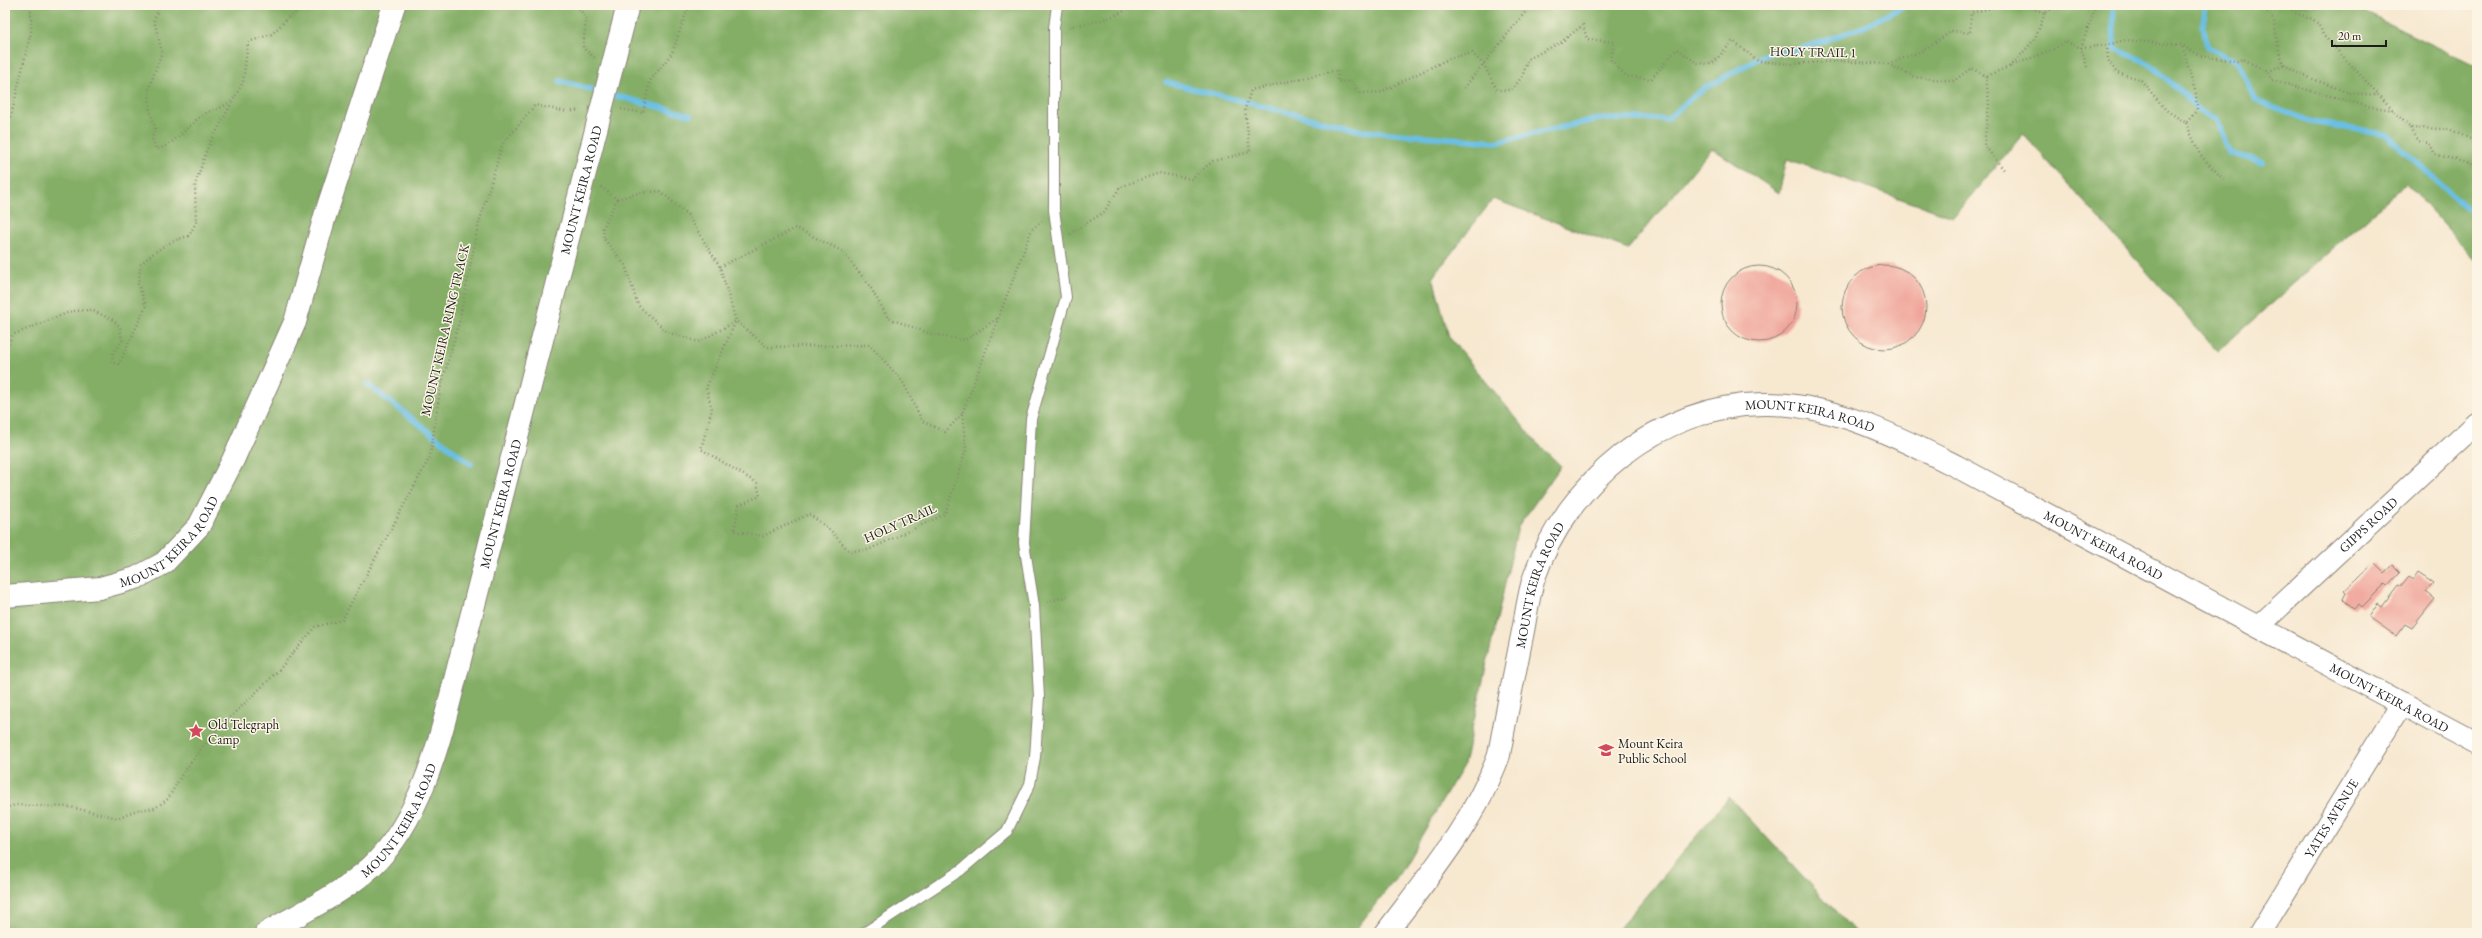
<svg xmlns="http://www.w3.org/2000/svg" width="2482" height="938" font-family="'EB Garamond',serif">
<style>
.forest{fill:#84ae66;stroke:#506541}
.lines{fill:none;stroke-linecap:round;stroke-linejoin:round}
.stream{stroke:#69bfe6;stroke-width:5.5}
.building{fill:#f0a49a}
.lane-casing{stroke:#8a8276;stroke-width:12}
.street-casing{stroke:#8a8276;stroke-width:23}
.secondary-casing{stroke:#8a8276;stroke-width:24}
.path{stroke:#8a8276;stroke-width:2.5;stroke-dasharray:1 3;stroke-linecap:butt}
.lane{stroke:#fff;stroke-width:10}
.street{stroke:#fff;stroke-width:21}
.secondary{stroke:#fff;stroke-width:22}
.labels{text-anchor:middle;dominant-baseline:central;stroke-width:3;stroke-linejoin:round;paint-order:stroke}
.street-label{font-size:13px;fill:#1c1c1c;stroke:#fcf5e5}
.poi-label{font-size:13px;fill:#1c1c1c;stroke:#fcf5e5;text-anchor:start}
</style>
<rect width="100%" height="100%" fill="#fcf5e5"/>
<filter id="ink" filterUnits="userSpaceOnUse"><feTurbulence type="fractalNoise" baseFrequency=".025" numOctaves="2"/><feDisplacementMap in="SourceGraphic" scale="8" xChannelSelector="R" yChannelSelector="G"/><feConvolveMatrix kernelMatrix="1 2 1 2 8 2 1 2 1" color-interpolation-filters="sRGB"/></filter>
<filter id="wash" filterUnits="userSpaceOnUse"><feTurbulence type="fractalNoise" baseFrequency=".012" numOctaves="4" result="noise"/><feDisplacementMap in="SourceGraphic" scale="16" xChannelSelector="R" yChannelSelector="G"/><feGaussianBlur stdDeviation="0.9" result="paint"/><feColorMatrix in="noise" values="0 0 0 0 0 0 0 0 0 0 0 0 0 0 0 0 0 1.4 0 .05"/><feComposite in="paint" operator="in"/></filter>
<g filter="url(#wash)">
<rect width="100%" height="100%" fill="#f7e8d0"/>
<g class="forest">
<path d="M 5,5 L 2350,5 L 2477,67 L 2477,261 L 2406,183 L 2218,351 L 2023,134 L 1953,217 L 1787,159 L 1779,193 L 1712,148 L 1628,249 L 1493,199 L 1433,277 L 1449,337 L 1536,442 L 1561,466 L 1518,527 L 1464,764 L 1399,874 L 1353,933 L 5,933 Z"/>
<path d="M 1729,797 L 1856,933 L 1615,933 Z"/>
</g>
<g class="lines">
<g class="stream">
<path d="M 2113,5 L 2114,48 L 2146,62 L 2181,91 L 2197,110 L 2217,119 L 2229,153 L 2263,162"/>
<path d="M 2206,5 L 2203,24 L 2207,47 L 2237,61 L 2256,101 L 2312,122 L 2387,135 L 2466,208 L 2477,212"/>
<path d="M 560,81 L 601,92"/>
<path d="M 1166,82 L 1362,131 L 1497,142 L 1599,119 L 1667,119 L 1700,91 L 1768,53 L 1797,50 L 1863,27 L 1906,5"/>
<path d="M 609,94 L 690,115"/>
<path d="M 367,384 L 471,464"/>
</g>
</g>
<g id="blocks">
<g class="building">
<circle cx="1884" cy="307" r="42"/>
<circle cx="1759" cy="304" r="38"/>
<path d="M 2374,563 L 2384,573 L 2392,565 L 2400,573 L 2388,586 L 2386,583 L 2361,608 L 2358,605 L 2355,609 L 2352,608 L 2343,599 L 2346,593 L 2344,591 Z"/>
<path d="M 2418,573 L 2433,583 L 2426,592 L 2435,599 L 2412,628 L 2405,624 L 2396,636 L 2369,617 L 2378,604 L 2382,607 L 2398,586 L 2400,587 L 2408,577 L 2413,580 Z"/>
</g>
</g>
</g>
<g filter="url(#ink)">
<use href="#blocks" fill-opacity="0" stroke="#8a8276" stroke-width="1"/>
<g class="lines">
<defs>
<path id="lane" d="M 864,933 L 961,870 L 1007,831 L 1030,784 L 1035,757 L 1039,697 L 1034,606 L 1024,543 L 1031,419 L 1066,297 L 1054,210 L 1054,28 L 1057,5"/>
<g id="street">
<path id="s1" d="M 2259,626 L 2477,423"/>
<path id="s2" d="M 2260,933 L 2402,703"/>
</g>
<g id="secondary">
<path id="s3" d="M 5,596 L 100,588 L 136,578 L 164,563 L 199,526 L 233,460 L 295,322 L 325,216 L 394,5"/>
<path id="s4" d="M 266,933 C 301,913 341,894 371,867 C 427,814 443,724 462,652 L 628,5"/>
<path id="s5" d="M 1386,933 C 1428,877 1475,821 1499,755 C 1506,715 1514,676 1522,636 C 1526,617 1528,596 1534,578 C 1567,482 1659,405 1763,404 C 1832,403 1896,436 1956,466 L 2477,744"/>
</g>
</defs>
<use href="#lane" class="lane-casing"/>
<use href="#street" class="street-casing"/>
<use href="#secondary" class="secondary-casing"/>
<g class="path">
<path d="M 160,5 L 154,20 L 162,52 L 149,88 L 150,110 L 155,128 L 152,138 L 156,149 C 175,146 187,125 203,115 C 213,108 219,111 231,101"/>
<path d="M 577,5 L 586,19 L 583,48 L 595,58"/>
<path d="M 2024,5 L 2045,13 L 2058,5"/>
<path d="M 2263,5 L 2274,21 L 2279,52 L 2284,64 L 2295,72 L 2349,93 L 2379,95 L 2410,128 L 2449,129 L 2477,142"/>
<path d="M 2286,5 C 2298,21 2316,10 2323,35 L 2379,95"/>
<path d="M 1069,26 C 1090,24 1116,18 1134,5"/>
<path d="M 2107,45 L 2108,60 L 2117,73 L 2140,79 L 2166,110 L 2186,123 L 2197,110 L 2196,94 L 2182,45"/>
<path d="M 1888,64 L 1922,51 L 1952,31 L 1970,33 L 1971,13 L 2003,5"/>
<path d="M 2010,67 L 2035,39 L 2045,13"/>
<path d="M 2087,67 L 2081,48 L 2095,8 L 2092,5"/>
<path d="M 2268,72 L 2284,64"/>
<path d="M 1986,76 L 1989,103 L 1984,145 L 2005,171"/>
<path d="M 1464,88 L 1531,5"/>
<path d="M 621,109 L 643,113 L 650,81 L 672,53 L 689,5"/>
<path d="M 2186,123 L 2200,155 L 2224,180"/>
<path d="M 5,128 L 11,116 L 31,32 L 31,5"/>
<path d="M 2410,128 L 2417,141 L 2429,143 L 2435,154 L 2477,166"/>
<path d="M 601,187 L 617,199 L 638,193 L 660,191 L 687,214 L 720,267 L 736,321 L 706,388 L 712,409 L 701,449 L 757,483 L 760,496 L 739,505 L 734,531 L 763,536 L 809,514 L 828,528 L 849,551 L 868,550 L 945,514 L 966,450 L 962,414 L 1032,229 L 1042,221"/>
<path d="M 617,199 L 603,228 L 604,239 L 625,265 L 638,305 L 667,332 L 699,342 L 736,321 L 767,347 L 870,345 L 903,382 L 922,421 L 945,432 L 962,414"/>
<path d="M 1070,234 L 1104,212 L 1120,187 L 1159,173 L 1191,179 L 1213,161 L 1250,152 L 1245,109 L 1251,90 L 1338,70 L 1337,81 L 1352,82 L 1358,93 L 1381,92 L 1450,58 L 1472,53 L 1484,65 L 1497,90 L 1511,90 L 1522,77 L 1528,59 L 1561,42 L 1583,25 L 1587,39 L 1614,42 L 1611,60 L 1626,76 L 1651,79 L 1677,49 L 1697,63 L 1712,64 L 1733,41 L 1758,61 L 1791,64 L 1838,61 L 1888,64 L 1914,77 L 1954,81 L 1971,68 L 1986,76 L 2056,48 L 2065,41 L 2081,48 L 2107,45 L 2126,40 L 2182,45 L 2201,56 L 2237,61 L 2243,59 L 2268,72 L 2272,80 L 2366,106 L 2393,110"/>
<path d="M 720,267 L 796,228 L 842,251 L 869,285 L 888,318 L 931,334 L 965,340 L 998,318"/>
<path d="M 5,351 L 12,335 L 72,311 L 91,310 L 113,320 L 120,327 L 122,340 L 113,354 L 112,363 L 119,364 L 146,306 L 138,284 L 141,264 C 156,250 169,241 189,236 L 196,222 L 195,185 L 207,149 L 243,82 L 248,42 L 272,34 L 290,16 L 310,5"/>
<path d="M 5,392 L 5,395"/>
<path d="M 1047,602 L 1068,596"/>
<path d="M 5,808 L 15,805 L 70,807 L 118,818 L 137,810 L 155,808 L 168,799 L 181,776 L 210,737 L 277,672 L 315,627 L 342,620 L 430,457 L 440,390 L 459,322 L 478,227 L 502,145 L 535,105 L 567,112 L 580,110"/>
</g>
<use href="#lane" class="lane"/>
<use href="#street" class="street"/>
<use href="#secondary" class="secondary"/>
</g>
</g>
<defs>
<symbol id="sight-bare" viewBox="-9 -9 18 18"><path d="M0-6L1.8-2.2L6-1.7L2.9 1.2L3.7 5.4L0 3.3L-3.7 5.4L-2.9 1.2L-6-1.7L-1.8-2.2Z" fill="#d1495b" stroke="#fcf5e5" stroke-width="2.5" paint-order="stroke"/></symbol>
<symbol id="school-bare" viewBox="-9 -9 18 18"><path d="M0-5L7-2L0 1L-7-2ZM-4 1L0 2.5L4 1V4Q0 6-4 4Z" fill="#d1495b" stroke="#fcf5e5" stroke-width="2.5" paint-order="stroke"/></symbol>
</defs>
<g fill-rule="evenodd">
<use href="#sight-bare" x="185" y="720" width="22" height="22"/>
<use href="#school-bare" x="1595" y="739" width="22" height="22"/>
</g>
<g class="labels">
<g class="street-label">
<text transform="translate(1813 52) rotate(1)">HOLY TRAIL 1</text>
<text stroke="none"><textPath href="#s4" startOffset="838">MOUNT KEIRA ROAD</textPath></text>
<text transform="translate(445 330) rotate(-77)">MOUNT KEIRA RING TRACK</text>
<text stroke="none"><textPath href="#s5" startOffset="746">MOUNT KEIRA ROAD</textPath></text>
<text stroke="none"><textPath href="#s4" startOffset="514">MOUNT KEIRA ROAD</textPath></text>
<text transform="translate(900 523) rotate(-24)">HOLY TRAIL</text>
<text stroke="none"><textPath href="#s1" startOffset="149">GIPPS ROAD</textPath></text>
<text stroke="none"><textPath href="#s3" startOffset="182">MOUNT KEIRA ROAD</textPath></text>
<text stroke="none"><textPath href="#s5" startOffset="1070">MOUNT KEIRA ROAD</textPath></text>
<text stroke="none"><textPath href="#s5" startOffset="387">MOUNT KEIRA ROAD</textPath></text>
<text stroke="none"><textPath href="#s5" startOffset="1394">MOUNT KEIRA ROAD</textPath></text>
<text stroke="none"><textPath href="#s4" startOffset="179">MOUNT KEIRA ROAD</textPath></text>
<text stroke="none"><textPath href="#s2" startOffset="135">YATES AVENUE</textPath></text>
</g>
<g class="poi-label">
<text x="208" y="724">Old Telegraph<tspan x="208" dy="15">Camp</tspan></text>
<text x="1618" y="743">Mount Keira<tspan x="1618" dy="15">Public School</tspan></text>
</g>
</g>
<rect width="2482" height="938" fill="none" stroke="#fcf5e5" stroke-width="20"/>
<path d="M2332 40v6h54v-6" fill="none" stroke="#1c1c1c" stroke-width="2"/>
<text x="2338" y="40" font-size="12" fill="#1c1c1c" stroke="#fcf5e5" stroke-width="3" paint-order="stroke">20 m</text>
</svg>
